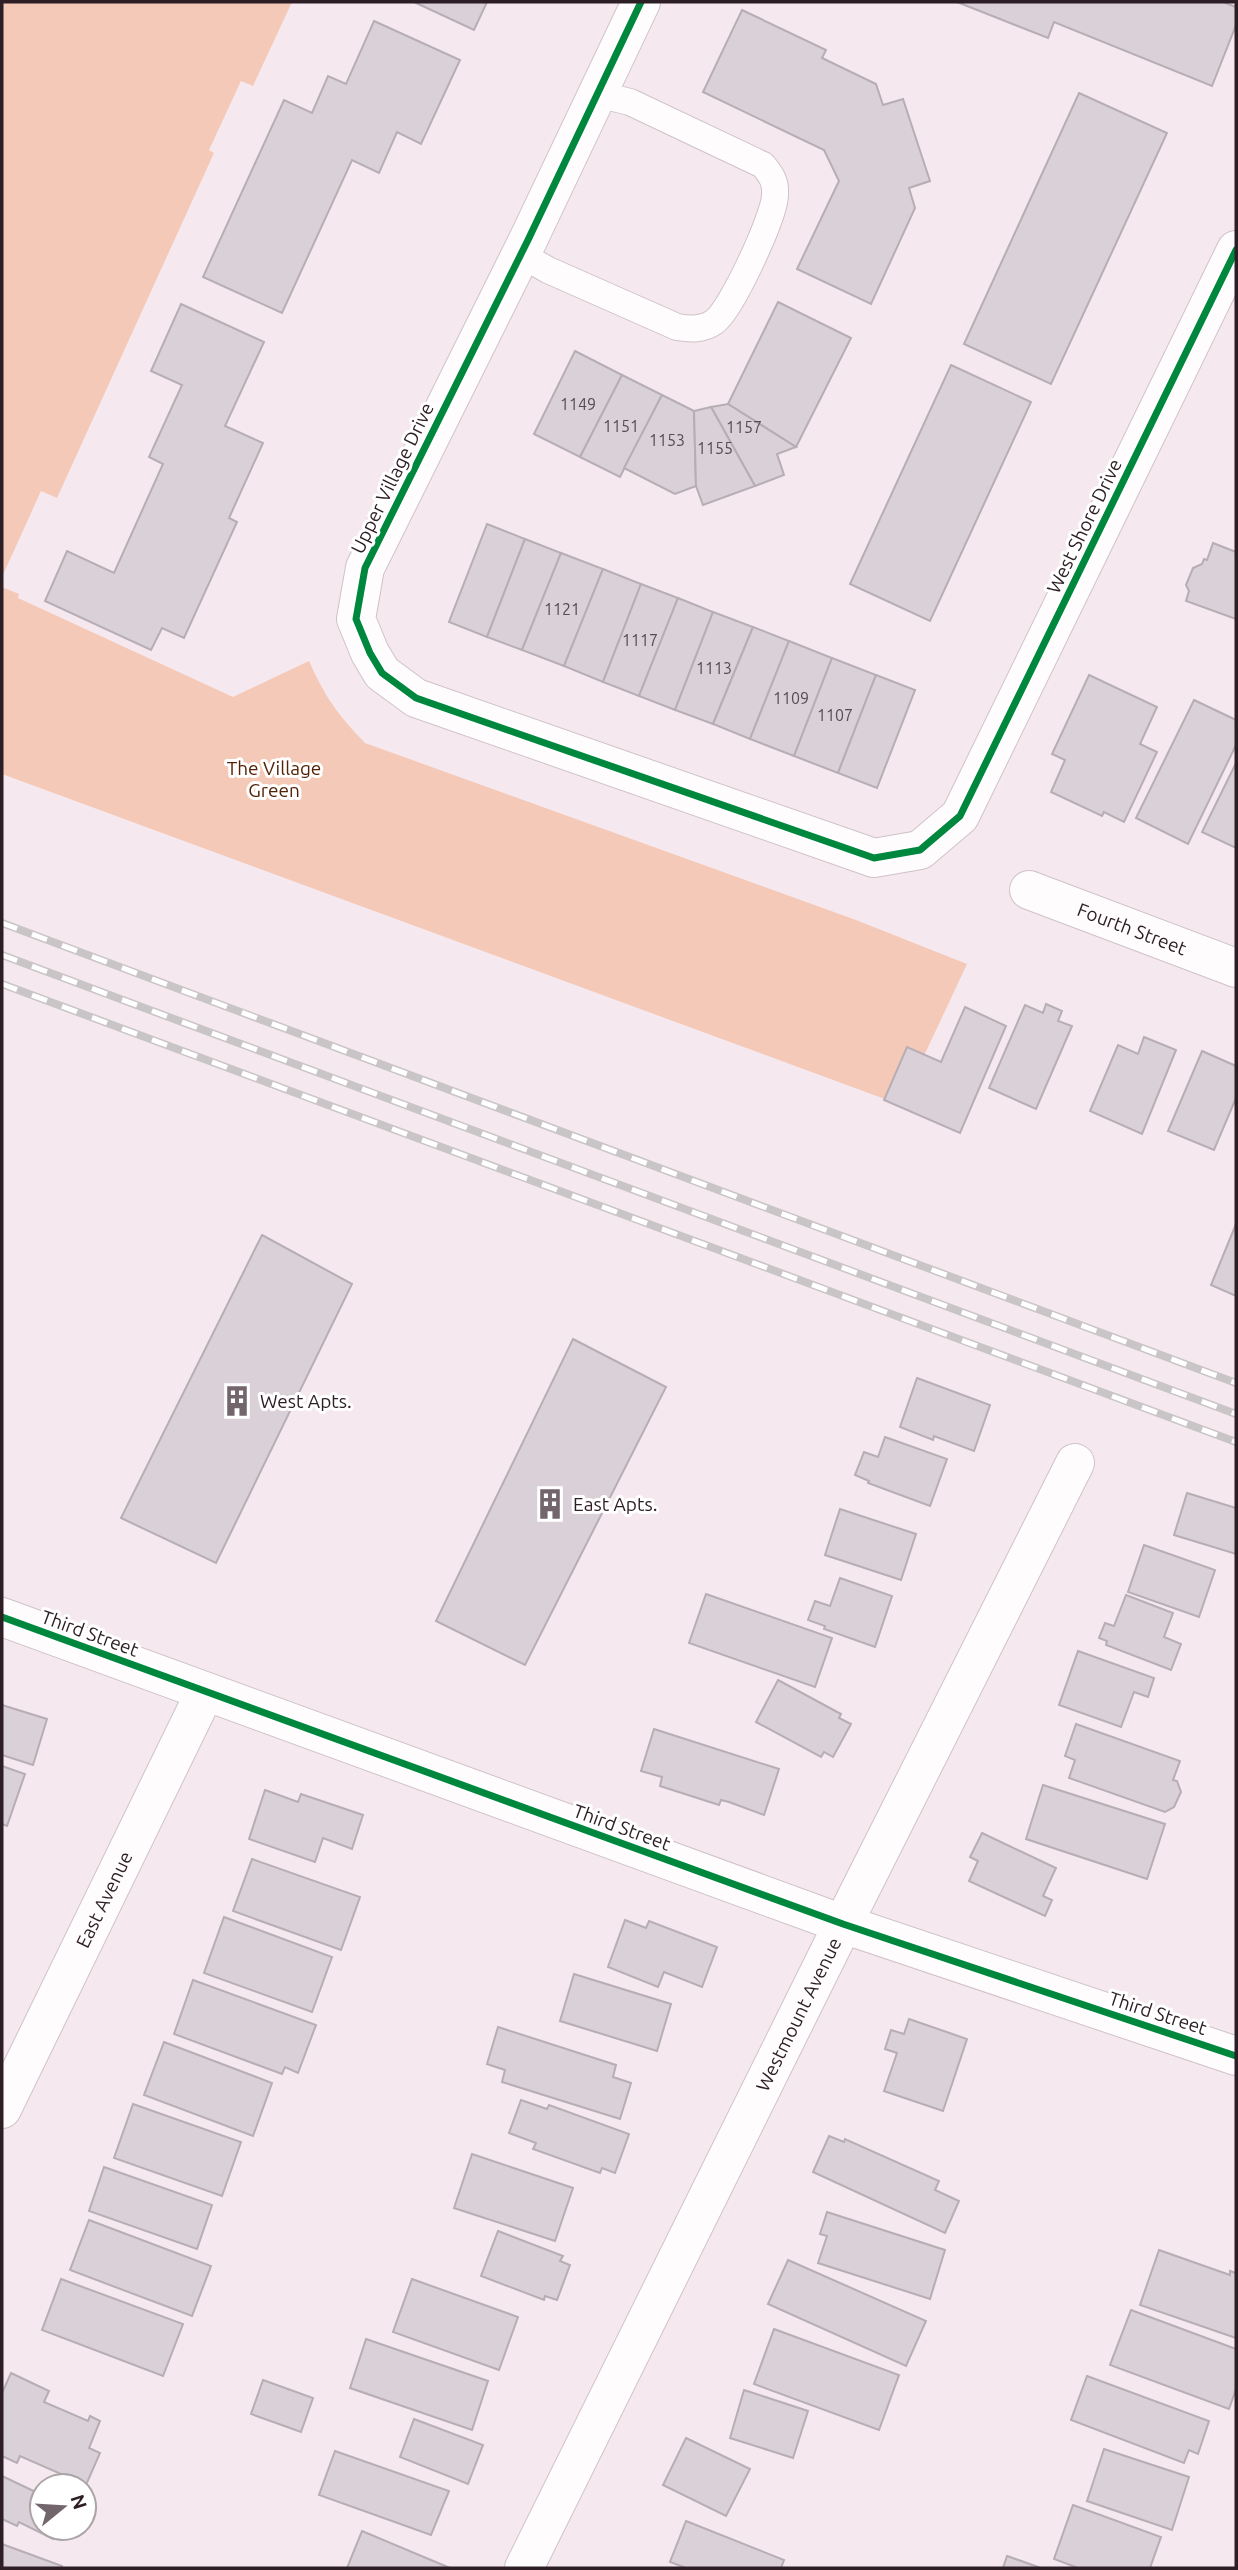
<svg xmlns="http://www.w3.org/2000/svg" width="1238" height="2570" font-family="Ubuntu,sans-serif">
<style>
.green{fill:#f5c9b7}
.building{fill:#dad0d8;stroke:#b7adb5;stroke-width:2}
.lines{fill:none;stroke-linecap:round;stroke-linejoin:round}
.lane-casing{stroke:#cfc2c8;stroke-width:28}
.street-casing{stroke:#cfc2c8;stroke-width:40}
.lane{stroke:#fefcfd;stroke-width:26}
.street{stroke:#fefcfd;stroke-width:38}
.rail-casing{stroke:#c9c4c6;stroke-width:8}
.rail{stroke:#fff;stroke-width:5;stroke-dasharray:16;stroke-linecap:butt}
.cycleway-casing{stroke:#fff;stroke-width:11}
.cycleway{stroke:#00873e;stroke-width:7}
.labels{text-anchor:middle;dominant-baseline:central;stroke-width:6;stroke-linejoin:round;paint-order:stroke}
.number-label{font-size:16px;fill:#584a51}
.street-label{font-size:19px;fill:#2c1e24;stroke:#fff}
.park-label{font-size:19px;fill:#522306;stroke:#fff}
.poi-label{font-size:19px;fill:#2c1e24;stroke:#fff;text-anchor:start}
</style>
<rect width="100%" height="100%" fill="#f5e9ef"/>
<g class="green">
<path d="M 2,2 L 292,2 L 253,86 L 241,81 L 209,150 L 214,153 L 57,498 L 41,491 L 2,577 Z"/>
<path d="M 2,587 L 19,594 L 18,598 L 233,697 L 309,661 C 325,697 338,715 365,743 L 856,920 L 967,964 L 901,1105 L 2,774 Z"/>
</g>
<g class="building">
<path d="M 414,2 L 487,2 L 474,30 Z"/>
<path d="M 957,2 L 1223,2 L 1236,7 L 1236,25 L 1212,86 L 1054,22 L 1048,38 Z"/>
<path d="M 742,10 L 826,50 L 822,58 L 876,84 L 883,105 L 903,99 L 930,181 L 909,188 L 915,208 L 871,304 L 797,269 L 839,181 L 824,150 L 703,92 Z"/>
<path d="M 374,21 L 460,60 L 421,144 L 397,132 L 379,173 L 352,160 L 282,313 L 203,277 L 284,100 L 312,113 L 328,76 L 346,84 Z"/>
<path d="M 1079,93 L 1167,133 L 1051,384 L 964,344 Z"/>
<path d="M 778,302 L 851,338 L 796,447 L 728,404 Z"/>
<path d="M 181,304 L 264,342 L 225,426 L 263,443 L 229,518 L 237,522 L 184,638 L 162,628 L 151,650 L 45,601 L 67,551 L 114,573 L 163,464 L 149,457 L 182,385 L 151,371 Z"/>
<path d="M 575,351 L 622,375 L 580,457 L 534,434 Z"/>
<path d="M 951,365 L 1031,402 L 930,621 L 850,584 Z"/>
<path d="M 622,375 L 662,395 L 620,477 L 580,457 Z"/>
<path d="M 662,395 L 694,411 L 696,486 L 675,494 L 624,468 Z"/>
<path d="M 728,404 L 796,447 L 777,454 L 784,475 L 755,486 L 711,407 Z"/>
<path d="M 711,407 L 755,486 L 703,505 L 696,486 L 694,411 Z"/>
<path d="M 487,524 L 525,539 L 487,637 L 449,622 Z"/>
<path d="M 525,539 L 561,553 L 522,650 L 487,637 Z"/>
<path d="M 1213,543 L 1236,552 L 1236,619 L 1186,601 L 1189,591 L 1186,585 L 1193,568 L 1202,564 L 1204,559 L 1207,560 Z"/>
<path d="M 561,553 L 603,569 L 564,666 L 522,650 Z"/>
<path d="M 603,569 L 641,584 L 603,682 L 564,666 Z"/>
<path d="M 641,584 L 678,598 L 639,696 L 603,682 Z"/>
<path d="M 678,598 L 713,612 L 675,710 L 639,696 Z"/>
<path d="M 713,612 L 753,627 L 713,724 L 675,710 Z"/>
<path d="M 753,627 L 789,641 L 750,739 L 713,724 Z"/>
<path d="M 789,641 L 832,658 L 794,756 L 750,739 Z"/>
<path d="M 832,658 L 876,675 L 838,773 L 794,756 Z"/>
<path d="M 876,675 L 915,690 L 877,788 L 838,773 Z"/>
<path d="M 1089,675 L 1157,707 L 1140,744 L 1157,752 L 1124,822 L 1104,812 L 1102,816 L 1051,792 L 1065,760 L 1052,754 Z"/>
<path d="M 1194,700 L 1236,720 L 1236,745 L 1188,844 L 1136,818 Z"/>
<path d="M 1236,763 L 1236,848 L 1202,832 Z"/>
<path d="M 1046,1004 L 1062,1011 L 1058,1021 L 1072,1026 L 1036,1109 L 989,1088 L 1025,1005 L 1043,1013 Z"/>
<path d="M 965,1007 L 1006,1026 L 960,1133 L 884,1100 L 907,1047 L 941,1062 Z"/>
<path d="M 1144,1037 L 1176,1050 L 1142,1134 L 1090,1111 L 1118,1045 L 1138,1054 Z"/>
<path d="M 1202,1051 L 1236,1066 L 1236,1098 L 1214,1150 L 1168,1131 Z"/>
<path d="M 1236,1224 L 1236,1296 L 1211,1285 Z"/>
<path d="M 262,1235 L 352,1284 L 216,1563 L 121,1518 Z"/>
<path d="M 573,1339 L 666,1387 L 525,1665 L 436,1621 Z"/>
<path d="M 917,1378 L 990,1405 L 974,1451 L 934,1436 L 933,1440 L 900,1427 Z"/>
<path d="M 885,1437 L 947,1459 L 930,1506 L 868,1483 L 869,1481 L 855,1475 L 864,1452 L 878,1457 Z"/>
<path d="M 1187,1493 L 1236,1508 L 1236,1554 L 1174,1535 Z"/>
<path d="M 840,1509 L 916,1534 L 901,1580 L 825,1555 Z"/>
<path d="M 1144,1545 L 1215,1570 L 1199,1617 L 1128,1592 Z"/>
<path d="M 840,1578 L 892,1596 L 875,1647 L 824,1629 L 825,1626 L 808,1620 L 815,1601 L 830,1606 Z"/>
<path d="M 706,1594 L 832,1638 L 815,1687 L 689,1643 Z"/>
<path d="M 1126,1595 L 1173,1613 L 1164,1637 L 1181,1644 L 1171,1670 L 1106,1645 L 1107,1641 L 1099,1638 L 1105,1623 L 1114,1626 Z"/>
<path d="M 1078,1651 L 1154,1678 L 1148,1697 L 1134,1692 L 1121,1727 L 1059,1705 Z"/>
<path d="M 778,1680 L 841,1714 L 839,1718 L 851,1724 L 833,1757 L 824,1752 L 821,1757 L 756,1722 Z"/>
<path d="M 2,1705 L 47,1719 L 33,1765 L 2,1755 Z"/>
<path d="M 1076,1724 L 1180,1761 L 1173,1780 L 1177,1781 L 1181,1792 L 1174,1807 L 1165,1812 L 1069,1778 L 1075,1760 L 1065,1756 Z"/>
<path d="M 654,1729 L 779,1769 L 764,1815 L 729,1802 L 721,1800 L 719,1805 L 660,1786 L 662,1777 L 641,1771 Z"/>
<path d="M 2,1766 L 25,1774 L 7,1826 L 2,1824 Z"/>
<path d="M 1043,1785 L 1165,1824 L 1147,1879 L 1026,1839 Z"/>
<path d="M 265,1790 L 298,1802 L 301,1794 L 363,1815 L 352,1849 L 323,1838 L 315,1862 L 249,1839 Z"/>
<path d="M 982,1833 L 1056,1868 L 1043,1896 L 1052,1900 L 1045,1916 L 969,1881 L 978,1861 L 970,1857 Z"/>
<path d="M 252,1859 L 360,1897 L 341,1950 L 233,1911 Z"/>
<path d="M 224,1917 L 332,1957 L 312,2012 L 204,1973 Z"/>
<path d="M 625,1920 L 646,1928 L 649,1921 L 717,1947 L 702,1987 L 664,1972 L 658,1987 L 608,1967 Z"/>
<path d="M 574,1974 L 671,2004 L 657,2051 L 560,2021 Z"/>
<path d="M 193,1980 L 316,2025 L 298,2073 L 285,2067 L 282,2074 L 174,2034 Z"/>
<path d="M 909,2019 L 967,2039 L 943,2111 L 884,2091 L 897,2053 L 885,2049 L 891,2030 L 904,2034 Z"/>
<path d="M 498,2027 L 616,2065 L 613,2077 L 631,2083 L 620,2119 L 502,2082 L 505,2070 L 487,2064 Z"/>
<path d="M 164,2042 L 272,2083 L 253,2136 L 144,2095 Z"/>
<path d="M 521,2100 L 547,2109 L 549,2105 L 629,2134 L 615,2173 L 602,2168 L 600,2173 L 533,2149 L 536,2143 L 509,2133 Z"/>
<path d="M 133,2104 L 241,2142 L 222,2196 L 114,2158 Z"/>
<path d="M 829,2136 L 844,2142 L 845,2139 L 939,2181 L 935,2190 L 959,2201 L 945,2233 L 813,2172 Z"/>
<path d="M 472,2154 L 573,2188 L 555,2241 L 454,2208 Z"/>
<path d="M 104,2167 L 212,2205 L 197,2249 L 89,2211 Z"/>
<path d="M 827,2212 L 945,2250 L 930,2299 L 818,2263 L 827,2236 L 820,2234 Z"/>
<path d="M 89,2220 L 211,2266 L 192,2316 L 70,2270 Z"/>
<path d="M 498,2231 L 563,2256 L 560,2261 L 570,2265 L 557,2300 L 545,2296 L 544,2300 L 481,2276 Z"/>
<path d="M 1159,2250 L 1230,2275 L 1230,2271 L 1236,2273 L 1236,2338 L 1140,2305 Z"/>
<path d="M 788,2260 L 926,2321 L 906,2366 L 768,2304 Z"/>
<path d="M 61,2279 L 183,2324 L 163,2376 L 42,2330 Z"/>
<path d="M 412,2279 L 518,2317 L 499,2370 L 393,2332 Z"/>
<path d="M 1131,2310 L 1236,2349 L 1236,2389 L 1229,2409 L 1110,2365 Z"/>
<path d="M 774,2329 L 899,2375 L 879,2430 L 754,2384 Z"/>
<path d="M 366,2339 L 488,2381 L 472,2430 L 350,2388 Z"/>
<path d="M 11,2373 L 49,2391 L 44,2402 L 88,2421 L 90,2416 L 100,2421 L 89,2448 L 100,2453 L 86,2485 L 20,2456 L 17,2463 L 2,2456 L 2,2393 Z"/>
<path d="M 1087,2376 L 1209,2421 L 1198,2454 L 1189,2450 L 1184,2463 L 1071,2420 Z"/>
<path d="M 263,2380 L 313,2398 L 301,2432 L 251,2414 Z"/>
<path d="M 744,2390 L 808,2411 L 793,2458 L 730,2438 Z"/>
<path d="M 414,2419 L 483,2445 L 468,2484 L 400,2457 Z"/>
<path d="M 686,2438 L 750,2469 L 726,2516 L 663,2485 Z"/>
<path d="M 1104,2449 L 1189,2477 L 1172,2530 L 1087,2501 Z"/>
<path d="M 335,2451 L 449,2491 L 431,2535 L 319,2495 Z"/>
<path d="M 2,2476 L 42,2495 L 42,2528 L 58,2528 L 53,2539 L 19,2522 L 17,2526 L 2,2519 Z"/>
<path d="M 1073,2505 L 1161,2537 L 1150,2568 L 1078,2568 L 1054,2559 Z"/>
<path d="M 686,2521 L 784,2560 L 781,2568 L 686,2568 L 670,2562 Z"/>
<path d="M 362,2531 L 450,2568 L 347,2568 Z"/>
<path d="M 2,2544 L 62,2566 L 61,2568 L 2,2568 Z"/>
<path d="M 1007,2556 L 1041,2568 L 1003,2568 Z"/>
</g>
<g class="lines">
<defs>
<path id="lane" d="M 520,254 L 548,270 L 677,327 C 690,329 703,330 714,322 C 731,311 775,215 775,195 C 776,181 771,175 763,165 L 630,102 L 597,94"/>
<g id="street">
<path d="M 641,2 L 528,240 L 365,568 L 356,619 L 370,653 L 382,673 L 416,698 L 874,858 L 920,850 L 960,816 L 1236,250"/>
<path id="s1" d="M 1029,890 L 1236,968"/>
<path d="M 2,1617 L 843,1924 L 1236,2056"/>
<path id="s2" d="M 2,2109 L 205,1692"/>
<path id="s3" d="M 524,2568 L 843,1924 L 1075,1463"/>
</g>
</defs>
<use href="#lane" class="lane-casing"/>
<use href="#street" class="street-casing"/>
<use href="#lane" class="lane"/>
<use href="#street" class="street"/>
<defs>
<g id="rail">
<path d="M 2,923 L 1236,1383"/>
<path d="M 2,955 L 1236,1414"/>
<path d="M 2,984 L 1236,1442"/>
</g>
</defs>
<use href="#rail" class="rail-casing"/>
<use href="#rail" class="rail"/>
<defs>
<g id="cycleway">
<path d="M 641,2 L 528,240 L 365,568 L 356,619 L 370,653 L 382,673 L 416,698 L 874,858 L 920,850 L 960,816 L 1236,250"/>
<path d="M 2,1617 L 843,1924 L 1236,2056"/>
</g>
</defs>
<use href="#cycleway" class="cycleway-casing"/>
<use href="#cycleway" class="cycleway"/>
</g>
<defs>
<symbol id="building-bare" viewBox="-9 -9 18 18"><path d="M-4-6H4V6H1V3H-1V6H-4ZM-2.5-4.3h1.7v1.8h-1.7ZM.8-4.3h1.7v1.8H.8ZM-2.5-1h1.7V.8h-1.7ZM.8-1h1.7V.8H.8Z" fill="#72656b" stroke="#fff" stroke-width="2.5" paint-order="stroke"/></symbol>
</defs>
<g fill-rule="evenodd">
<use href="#building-bare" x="215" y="1379" width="44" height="44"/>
<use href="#building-bare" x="528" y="1482" width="44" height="44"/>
</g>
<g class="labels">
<g class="number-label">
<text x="578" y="404">1149</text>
<text x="621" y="426">1151</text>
<text x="744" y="427">1157</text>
<text x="667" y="440">1153</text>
<text x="715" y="448">1155</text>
<text x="562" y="609">1121</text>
<text x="640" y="640">1117</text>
<text x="714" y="668">1113</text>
<text x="791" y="698">1109</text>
<text x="835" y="715">1107</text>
</g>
<g class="street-label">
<text transform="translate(392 478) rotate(-64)">Upper Village Drive</text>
<text transform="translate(1084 526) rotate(-64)">West Shore Drive</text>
<text stroke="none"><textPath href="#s1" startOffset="110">Fourth Street</textPath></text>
<text transform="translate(90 1633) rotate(20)">Third Street</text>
<text transform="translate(622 1827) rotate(20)">Third Street</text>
<text stroke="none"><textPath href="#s2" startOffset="233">East Avenue</textPath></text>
<text transform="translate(1158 2013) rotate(18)">Third Street</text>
<text stroke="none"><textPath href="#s3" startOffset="618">Westmount Avenue</textPath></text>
</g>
<g class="park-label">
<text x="274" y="768">The Village<tspan x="274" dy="22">Green</tspan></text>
</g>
<g class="poi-label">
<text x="260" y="1401">West Apts.</text>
<text x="573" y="1504">East Apts.</text>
</g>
</g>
<rect width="1238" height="2570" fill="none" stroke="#2c1e24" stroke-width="7"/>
<g transform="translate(63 2507) rotate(72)"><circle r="33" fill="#ffffff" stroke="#aba5a7" stroke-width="2"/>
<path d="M0-5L12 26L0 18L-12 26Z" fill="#72656b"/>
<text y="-10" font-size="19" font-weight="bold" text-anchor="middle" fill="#2c1e24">N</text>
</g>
</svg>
